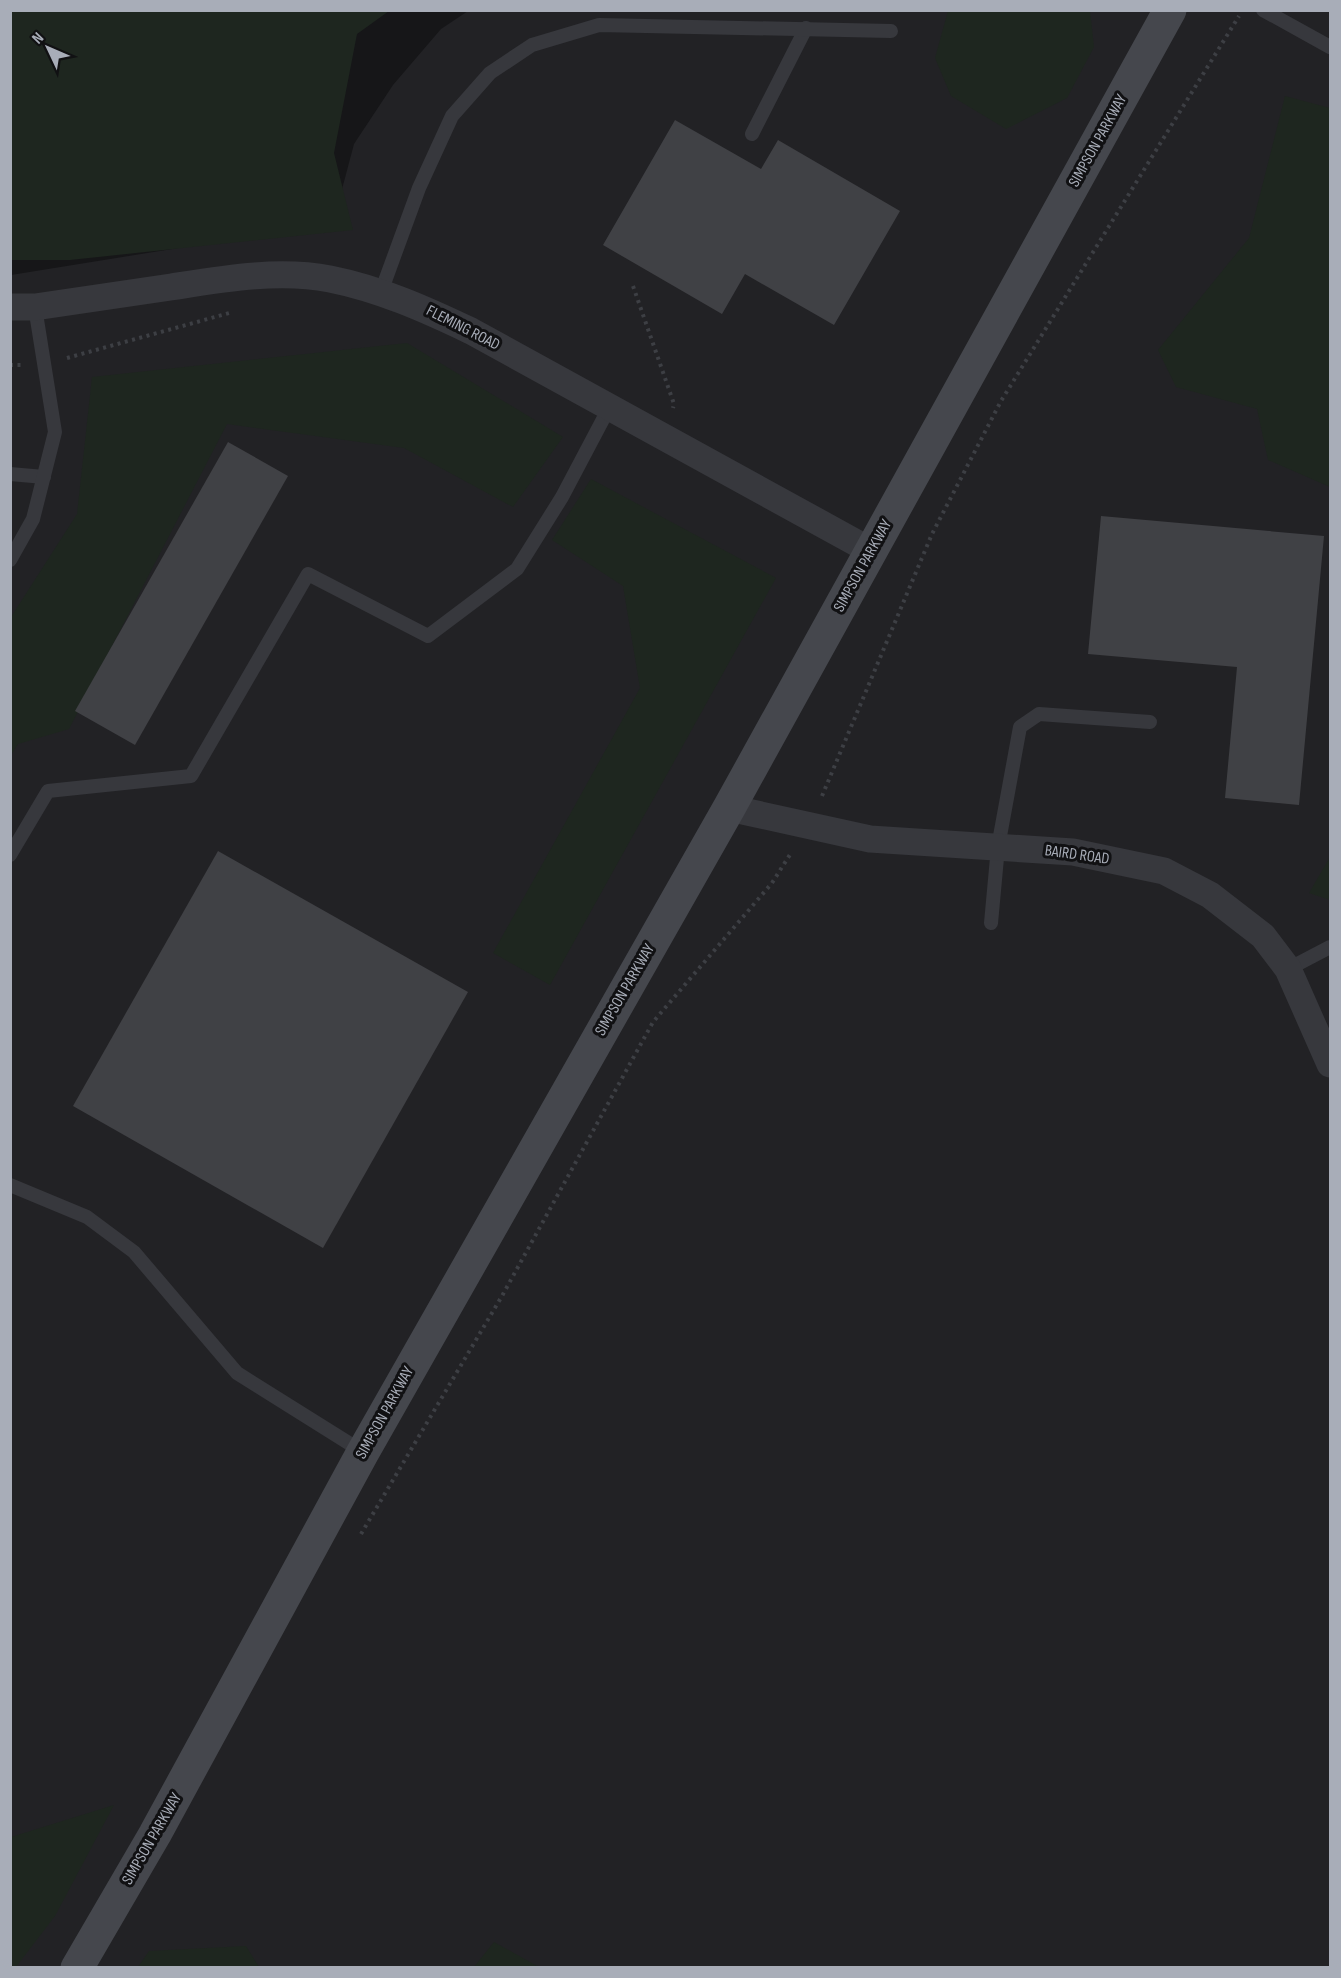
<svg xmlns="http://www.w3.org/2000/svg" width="1341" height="1978" font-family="'Sofia Sans Condensed',sans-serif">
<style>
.built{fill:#222225}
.green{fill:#1e261f}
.building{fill:#404145}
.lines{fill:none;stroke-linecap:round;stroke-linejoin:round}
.path{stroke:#3d3f44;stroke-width:4;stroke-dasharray:3 4.5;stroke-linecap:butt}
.service{stroke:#37383d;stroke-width:14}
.minor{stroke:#37383d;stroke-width:27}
.secondary{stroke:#45474d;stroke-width:33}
.labels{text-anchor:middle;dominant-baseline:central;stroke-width:6;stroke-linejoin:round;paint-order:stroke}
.street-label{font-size:16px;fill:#a8adb8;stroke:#111113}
</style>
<rect width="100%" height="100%" fill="#161618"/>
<path class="built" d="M 468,11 L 1330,11 L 1330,1967 L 11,1968 L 11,275 L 333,223 L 354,144 L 393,85 L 441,29 Z"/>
<g class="green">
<path d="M 11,10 L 389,11 L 357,34 L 334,153 L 353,230 L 70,260 L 11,260 Z"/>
<path d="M 948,11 L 1090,11 L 1094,47 L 1067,98 L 1006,129 L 951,96 L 935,58 Z"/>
<path d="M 1285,96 L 1330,108 L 1330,487 L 1268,460 L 1257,409 L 1176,387 L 1158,350 L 1249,238 Z"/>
<path d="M 407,343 L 563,437 L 513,507 L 404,448 L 227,424 L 69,729 L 18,744 L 11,755 L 11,617 L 77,514 L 92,377 Z"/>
<path d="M 591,479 L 776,578 L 550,985 L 493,953 L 640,688 L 623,586 L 552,540 Z"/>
<path d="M 1330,857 L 1330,900 L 1309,893 Z"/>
<path d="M 114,1805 L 55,1916 L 16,1967 L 11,1967 L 11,1837 Z"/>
<path d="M 494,1942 L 539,1967 L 474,1967 Z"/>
<path d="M 246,1946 L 259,1967 L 138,1967 L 149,1951 Z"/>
</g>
<g class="building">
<path d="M 675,120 L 761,169 L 778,140 L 900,211 L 834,325 L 745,274 L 722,314 L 603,245 Z"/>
<path d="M 228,442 L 288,476 L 135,745 L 75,711 Z"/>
<path d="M 1101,516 L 1324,536 L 1299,805 L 1225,798 L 1237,667 L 1088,654 Z"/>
<path d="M 218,851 L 468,992 L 323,1248 L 73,1106 Z"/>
</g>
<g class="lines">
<g class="path">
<path d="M 633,286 L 674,404 L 673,408"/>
<path d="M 67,358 L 233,312"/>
<path d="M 10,365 L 21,365"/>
<path d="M 822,796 L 932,534 L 1001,401 L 1239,16"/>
<path d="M 361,1534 L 502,1296 L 653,1022 L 772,883 L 791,853"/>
</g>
<g class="service">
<path d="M 1263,10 L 1330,47"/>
<path d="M 752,134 L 806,28"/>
<path d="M 381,292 L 419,188 L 452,116 L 490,73 L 532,45 L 599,25 L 891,31"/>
<path d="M 10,474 L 44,477"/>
<path d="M 10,560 L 33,519 L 55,432 L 35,307"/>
<path d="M 10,855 L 48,791 L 191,776 L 308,574 L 428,636 L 517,569 L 562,497 L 609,408"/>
<path d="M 991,923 L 998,847 L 1020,727 L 1039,714 L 1150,722"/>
<path d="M 1288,969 L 1330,947"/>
<path d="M 10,1185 L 87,1217 L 134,1252 L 237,1373 L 363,1452"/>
</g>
<g class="minor">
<path d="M 10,307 L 35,307 C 80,300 126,294 171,287 C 222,279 278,269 330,279 C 380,289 425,309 471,331 L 871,551"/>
<path d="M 729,808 L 870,839 L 1073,852 L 1164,871 L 1210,895 L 1263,936 L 1288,969 L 1330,1064"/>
</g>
<path class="secondary" d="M 77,1968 L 155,1834 L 363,1452 L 729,808 L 1170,10"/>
</g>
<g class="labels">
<g class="street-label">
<text transform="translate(1098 141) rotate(-61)">SIMPSON PARKWAY</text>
<text transform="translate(463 328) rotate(27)">FLEMING ROAD</text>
<text transform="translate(863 566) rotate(-61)">SIMPSON PARKWAY</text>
<text transform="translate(1077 855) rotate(8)">BAIRD ROAD</text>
<text transform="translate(625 990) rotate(-60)">SIMPSON PARKWAY</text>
<text transform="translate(385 1413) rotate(-61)">SIMPSON PARKWAY</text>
<text transform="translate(152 1839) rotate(-60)">SIMPSON PARKWAY</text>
</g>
</g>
<rect width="1341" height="1978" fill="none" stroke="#a8adb8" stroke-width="24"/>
<g transform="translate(48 48) rotate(314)" stroke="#111113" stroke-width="4.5" paint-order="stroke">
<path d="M0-4.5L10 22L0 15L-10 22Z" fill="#a8adb8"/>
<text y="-9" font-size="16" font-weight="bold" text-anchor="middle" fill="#a8adb8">N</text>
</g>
</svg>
